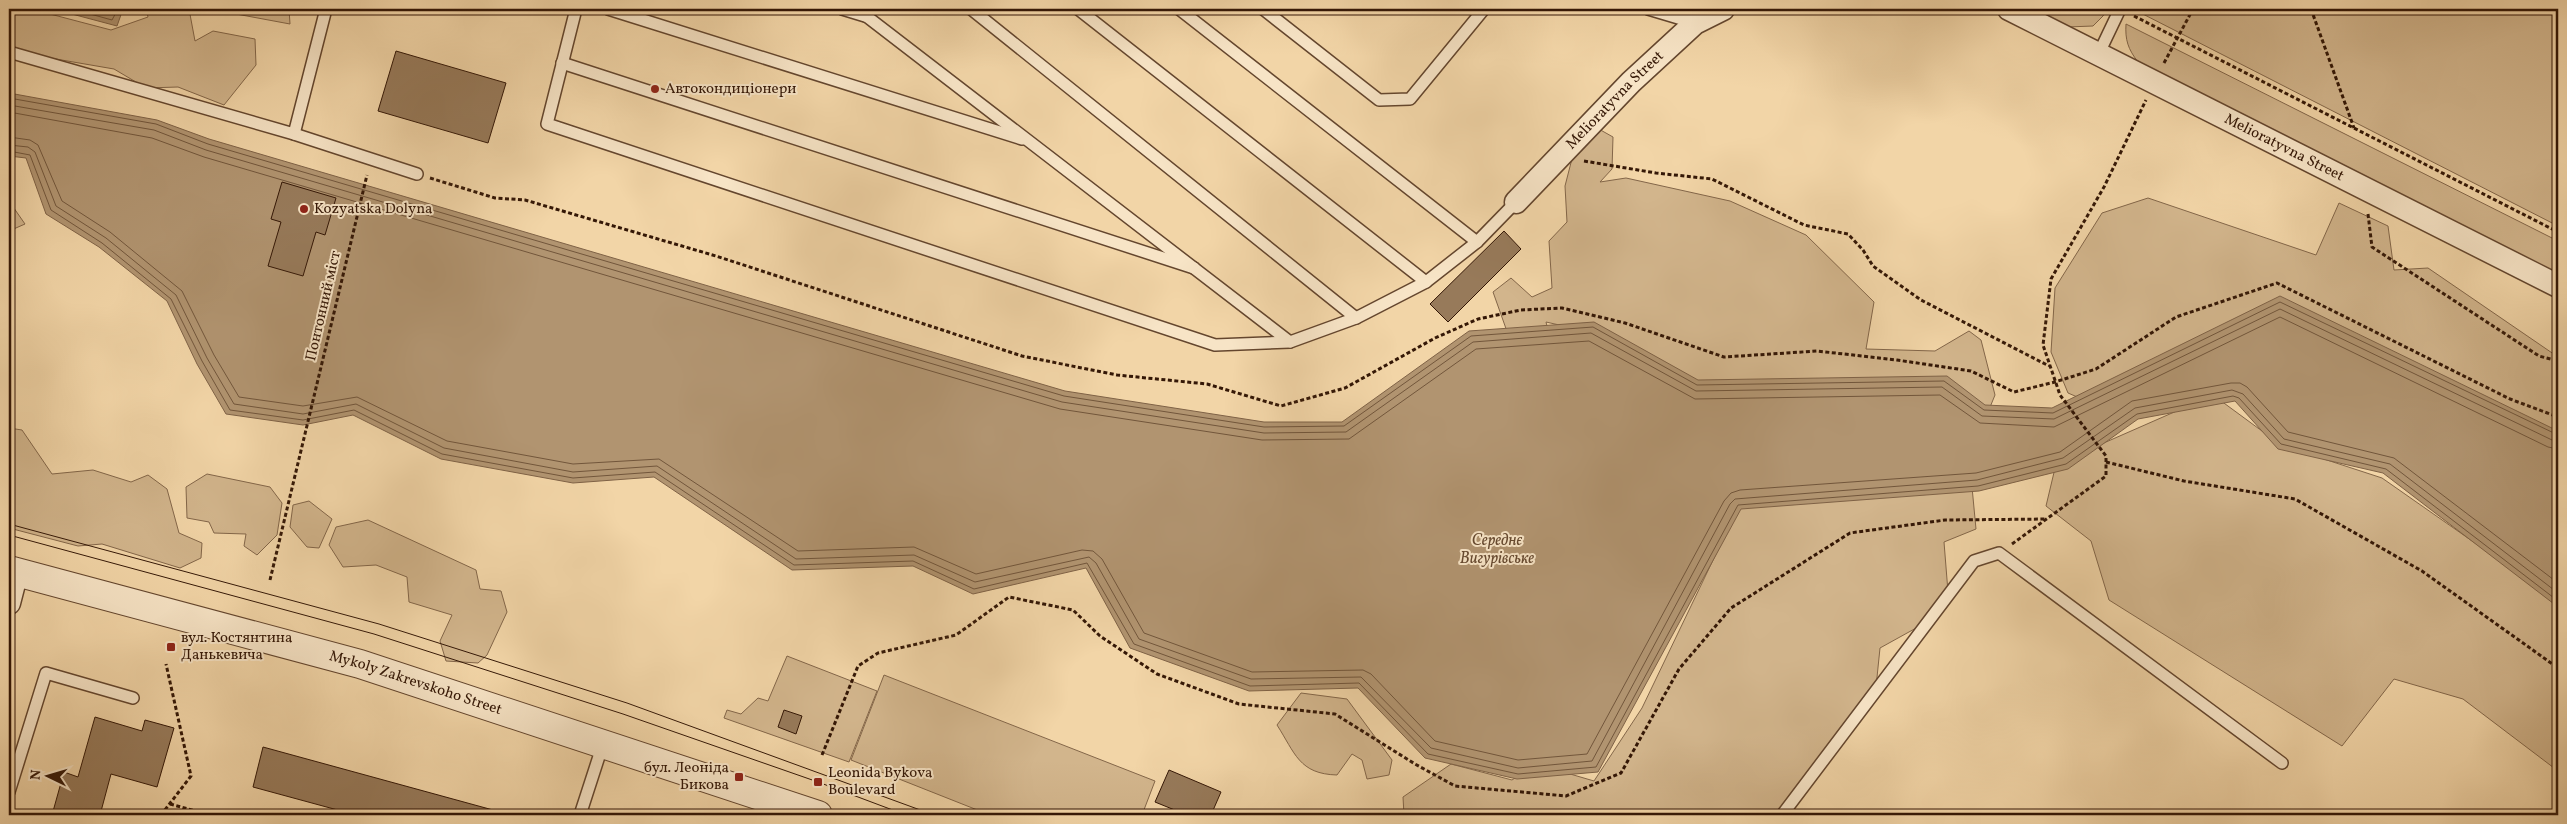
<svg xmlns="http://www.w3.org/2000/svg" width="2567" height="824" font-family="Vollkorn,serif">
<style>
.green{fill:#d2b58c;stroke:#836649}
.water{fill:#b19470;stroke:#7f6246}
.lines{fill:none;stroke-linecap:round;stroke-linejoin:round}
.shore{stroke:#72563b;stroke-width:1}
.building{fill:#977a5a;stroke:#341706}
.service-casing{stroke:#64462e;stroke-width:14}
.minor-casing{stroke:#64462e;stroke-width:25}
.tertiary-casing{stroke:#64462e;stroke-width:30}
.path{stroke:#341706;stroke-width:3;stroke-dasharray:4 2.5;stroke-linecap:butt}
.service{stroke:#f7e4c6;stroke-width:11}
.minor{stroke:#f7e4c6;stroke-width:22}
.tertiary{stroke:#f7e4c6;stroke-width:28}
.tram{stroke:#341706;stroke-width:1}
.poi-dot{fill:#8f2418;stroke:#f7e4c6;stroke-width:2}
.labels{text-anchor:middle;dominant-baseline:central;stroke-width:4;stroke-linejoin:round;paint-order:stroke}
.poi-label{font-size:15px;fill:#341706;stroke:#f7e4c6;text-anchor:start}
.street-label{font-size:15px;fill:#341706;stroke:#f7e4c6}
.water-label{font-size:16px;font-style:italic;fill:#664930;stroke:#f7e4c6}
</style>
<rect width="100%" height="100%" fill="#f2d5a7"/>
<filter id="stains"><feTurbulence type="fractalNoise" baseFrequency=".004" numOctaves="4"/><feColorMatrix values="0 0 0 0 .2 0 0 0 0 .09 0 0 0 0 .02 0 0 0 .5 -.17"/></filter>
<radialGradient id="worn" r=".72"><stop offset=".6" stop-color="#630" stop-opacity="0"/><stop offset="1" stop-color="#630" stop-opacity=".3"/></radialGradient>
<g class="green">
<path d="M 9,9 L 31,9 L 111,30 L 148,17 L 146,9 L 189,9 L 195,41 L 213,31 L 255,39 L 256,65 L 224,105 L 178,87 L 146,88 L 114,69 L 50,58 L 9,47 Z"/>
<path d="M 220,9 L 289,9 L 290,24 L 220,11 Z"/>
<path d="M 2031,9 L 2107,9 L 2103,16 L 2093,26 L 2067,27 Z"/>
<path d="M 2133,9 L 2558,9 L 2558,226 Z"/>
<path d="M 2126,24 L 2558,241 L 2558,278 L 2138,62 C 2128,49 2125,40 2126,24 Z"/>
<path d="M 1597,128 L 1613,137 L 1612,169 L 1600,182 L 1626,178 L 1730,201 L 1806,235 L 1874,302 L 1866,349 L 1935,351 L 1969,331 L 1981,340 L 1995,395 L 1986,417 L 1765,418 L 1577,329 L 1546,322 L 1553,351 L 1515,354 L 1493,292 L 1511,278 L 1532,297 L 1552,288 L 1549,241 L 1567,222 L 1565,186 L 1575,147 Z"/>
<path d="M 2148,198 L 2316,255 L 2339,203 L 2388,226 L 2394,270 L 2428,268 L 2558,357 L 2558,461 L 2408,384 L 2082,399 L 2068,393 L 2051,352 L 2055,288 L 2102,213 Z"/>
<path d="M 9,201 L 25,224 L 9,231 Z"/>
<path d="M 2213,395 L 2281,445 L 2382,478 L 2558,601 L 2558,771 L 2463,699 L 2394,679 L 2342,746 L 2109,600 L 2091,541 L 2046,506 L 2056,464 Z"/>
<path d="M 9,428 L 22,430 L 52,474 L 93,470 L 131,482 L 148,475 L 167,489 L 179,533 L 202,543 L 201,558 L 180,568 L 102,544 L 78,546 L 9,528 Z"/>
<path d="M 207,474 L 270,487 L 282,503 L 277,535 L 257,555 L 244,546 L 246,534 L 214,533 L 209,522 L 187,518 L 186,487 Z"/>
<path d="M 1972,487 L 1976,529 L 1944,542 L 1948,592 L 1927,622 L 1880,648 L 1876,687 L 1775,815 L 1404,815 L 1403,797 L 1451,764 L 1512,780 L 1536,764 L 1594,781 L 1642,708 L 1740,504 Z"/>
<path d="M 309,501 L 332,519 L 319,548 L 307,547 L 290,527 L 293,505 Z"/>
<path d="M 368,520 L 476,570 L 480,589 L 501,591 L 507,612 L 487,655 L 478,663 L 446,661 L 440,641 L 452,615 L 409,602 L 407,577 L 376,565 L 343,567 L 329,545 L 336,527 Z"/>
<path d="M 787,656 L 877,691 L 849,762 L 724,718 L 727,710 L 741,714 L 758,698 L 768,701 Z"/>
<path d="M 884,675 L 1155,781 L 1142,815 L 990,815 L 851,760 Z"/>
<path d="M 1301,693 L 1347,699 L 1392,760 L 1389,775 L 1367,779 L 1362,760 L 1352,754 L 1337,775 C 1299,774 1295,753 1277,725 Z"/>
</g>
<g class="water">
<path d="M 53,9 L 123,9 L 117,26 Z"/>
<path d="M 9,93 L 157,120 L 209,139 L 1065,391 L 1264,422 L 1342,422 L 1469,331 L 1594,322 L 1698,380 L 1947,376 L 1985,405 L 2052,408 L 2280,296 L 2558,431 L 2558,607 L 2383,473 L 2278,449 L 2235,401 L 2138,419 L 2068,469 L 1979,491 L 1741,509 L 1598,772 L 1517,779 L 1425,758 L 1358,688 L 1249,691 L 1130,648 L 1086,568 L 973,594 L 913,566 L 792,570 L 654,477 L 573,483 L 441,459 L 353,415 L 303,425 L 226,414 L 197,364 L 167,301 L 99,247 L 46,214 L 26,158 L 9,156 Z"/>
</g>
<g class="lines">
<g class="shore">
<path d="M 72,9 L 112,20 L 118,9"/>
<path d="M 9,98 L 156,124 L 208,144 L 1064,396 L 1264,427 L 1344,426 L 1471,336 L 1593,327 L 1697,385 L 1944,381 L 1984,410 L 2053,413 L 2280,302 L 2558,435"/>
<path d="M 9,105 L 154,130 L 206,150 L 1062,402 L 1264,433 L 1346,432 L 1473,342 L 1591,333 L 1696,391 L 1942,387 L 1982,416 L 2054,419 L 2280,309 L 2552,440 L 2558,442"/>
<path d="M 9,112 L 152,138 L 204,157 L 1060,409 L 1262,440 L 1349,439 L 1476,349 L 1589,341 L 1695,399 L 1940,395 L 1980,423 L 2054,427 L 2280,317 L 2548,447 L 2558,449"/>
<path d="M 9,137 L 30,140 L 38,145 L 62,201 L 110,232 L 182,291 L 214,355 L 239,397 L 303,406 L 357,397 L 447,441 L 573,464 L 659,459 L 798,551 L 914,547 L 976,574 L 1082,550 L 1093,551 L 1102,559 L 1144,633 L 1252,672 L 1363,670 L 1371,674 L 1435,741 L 1518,760 L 1587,754 L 1724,501 L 1731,493 L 1740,490 L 1976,473 L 2060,452 L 2132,401 L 2231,383 L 2240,383 L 2247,387 L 2288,432 L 2394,458 L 2558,583"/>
<path d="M 9,145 L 28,147 L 35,152 L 56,206 L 106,238 L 176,295 L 207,358 L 234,404 L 303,414 L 356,404 L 444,448 L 573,472 L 657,466 L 796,559 L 914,555 L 975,582 L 1089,557 L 1096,563 L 1139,639 L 1251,679 L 1361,677 L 1431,748 L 1518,768 L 1592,761 L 1730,504 L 1735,499 L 1977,480 L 2063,458 L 2135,408 L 2232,390 L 2243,394 L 2284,439 L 2390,464 L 2558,593"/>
<path d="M 9,151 L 30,155 L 51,210 L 102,243 L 171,299 L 202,361 L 230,410 L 303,420 L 354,410 L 442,454 L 573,478 L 655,472 L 794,565 L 913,561 L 974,589 L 1087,563 L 1134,644 L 1250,686 L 1359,683 L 1428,754 L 1518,774 L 1596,767 L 1738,505 L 1978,486 L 2066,464 L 2137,414 L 2233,396 L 2239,398 L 2281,444 L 2386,469 L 2558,601"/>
</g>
</g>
<g class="building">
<path d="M 396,51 L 506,83 L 488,143 L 378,111 Z"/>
<path d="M 282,182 L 336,198 L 325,235 L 316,232 L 303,276 L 268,266 L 281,222 L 271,219 Z"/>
<path d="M 1504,231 L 1521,249 L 1448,322 L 1430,304 Z"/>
<path d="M 784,710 L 802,716 L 796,734 L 778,727 Z"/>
<path d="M 95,717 L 142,731 L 145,720 L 174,728 L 157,787 L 111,774 L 100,815 L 52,815 L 64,772 L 78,777 Z"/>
<path d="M 263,747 L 493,810 L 492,815 L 356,815 L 253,787 Z"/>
<path d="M 1169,770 L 1221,792 L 1211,815 L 1187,815 L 1155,802 Z"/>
</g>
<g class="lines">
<defs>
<g id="service">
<path d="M 576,9 L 547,124 L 1215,345 L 1290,342 L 1356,318 L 1426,282 L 1477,242 L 1516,202"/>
<path d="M 608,9 L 1022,139"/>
<path d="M 842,9 L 865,16"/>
<path d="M 857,9 L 1290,342"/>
<path d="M 971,9 L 1356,318"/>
<path d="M 1078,9 L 1426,282"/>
<path d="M 1179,9 L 1477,242"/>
<path d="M 1263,9 L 1379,100 L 1410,99 L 1484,9"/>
<path d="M 1648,9 L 1695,23"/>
<path d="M 9,52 L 294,134 L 417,174"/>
<path d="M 2099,53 L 2120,9"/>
<path d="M 562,63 L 1194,268"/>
<path d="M 294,134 L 326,9"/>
<path d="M 9,792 L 46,673 L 133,698"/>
<path d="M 580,815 L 603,744"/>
<path d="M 1782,815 L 1974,561 L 1999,553 L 2282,763"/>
</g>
<g id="minor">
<path id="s1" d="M 2009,9 L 2558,286"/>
<path id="s2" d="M 1516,202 L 1631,82 L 1695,23 L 1723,9"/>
<path d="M 9,603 L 17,572"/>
</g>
<g id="tertiary">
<path id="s3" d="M 9,570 L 360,664 L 818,815"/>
</g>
</defs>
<use href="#service" class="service-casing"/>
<use href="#minor" class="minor-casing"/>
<use href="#tertiary" class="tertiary-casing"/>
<g class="path">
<path d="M 2311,9 L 2354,128"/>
<path d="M 2134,16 L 2558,232"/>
<path d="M 2164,63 L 2193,9"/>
<path d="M 1584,161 L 1656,173 L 1712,179 L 1804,225 L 1848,234 L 1863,250 L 1873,266 L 1921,300 L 2049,366"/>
<path d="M 430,178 L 495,198 L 525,200 L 716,256 L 1022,356 L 1117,375 L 1207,384 L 1281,406 L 1345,388 L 1435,338 L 1478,319 L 1521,310 L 1562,308 L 1625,323 L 1724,357 L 1817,351 L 1897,360 L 1971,371 L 2014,392 L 2055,382 L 2096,369 L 2176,317 L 2277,283 L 2510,399 L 2558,417"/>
<path d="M 2368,214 L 2372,247 L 2539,356 L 2558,361"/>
<path d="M 2106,462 L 2184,481 L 2295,499 L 2422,571 L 2558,668"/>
<path d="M 2012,544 L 2106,476 L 2106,456 L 2060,395 L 2043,345 L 2051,279 L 2104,187 L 2146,100"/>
<path d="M 270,580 L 367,175"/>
<path d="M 822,755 L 858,666 L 878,653 L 956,635 L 1009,597 L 1073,610 L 1100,636 L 1157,674 L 1239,704 L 1335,714 L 1415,764 L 1455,786 L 1566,796 L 1621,773 L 1679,669 L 1731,608 L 1850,533 L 1945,520 L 2047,519"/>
<path d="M 170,804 L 210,815"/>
<path d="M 161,815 L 191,776 L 166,664"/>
</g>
<use href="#service" class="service"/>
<use href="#minor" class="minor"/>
<use href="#tertiary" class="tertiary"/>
<g class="tram">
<path d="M 9,524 L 379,624 L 627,703 L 934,815"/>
<path d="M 9,535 L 374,634 L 623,714 L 818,782 L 906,815"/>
</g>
</g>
<g class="poi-dot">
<circle cx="655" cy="89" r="5"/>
<circle cx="304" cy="209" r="5"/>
<rect x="166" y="642" width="10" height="10" rx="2.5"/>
<rect x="734" y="772" width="10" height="10" rx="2.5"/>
<rect x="813" y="777" width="10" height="10" rx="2.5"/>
</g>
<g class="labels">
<g class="poi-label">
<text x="665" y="89">Автокондиціонери</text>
<text x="314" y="209">Kozyatska Dolyna</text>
<text x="181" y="638">вул. Костянтина<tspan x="181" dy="17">Данькевича</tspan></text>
<text x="729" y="768" text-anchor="end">бул. Леоніда<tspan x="729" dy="17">Бикова</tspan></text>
<text x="828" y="773">Leonida Bykova<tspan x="828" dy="17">Boulevard</tspan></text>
</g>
<g class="street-label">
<text stroke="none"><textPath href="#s2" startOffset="142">Melioratyvna Street</textPath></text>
<text stroke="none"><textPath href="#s1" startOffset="308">Melioratyvna Street</textPath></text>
<text transform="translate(324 306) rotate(-77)">Понтонний міст</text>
<text stroke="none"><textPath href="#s3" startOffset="422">Mykoly Zakrevskoho Street</textPath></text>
</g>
<g class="water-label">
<text x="1497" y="541">Середнє<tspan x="1497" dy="18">Вигурівське</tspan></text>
</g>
</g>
<rect width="2567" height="824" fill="none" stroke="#f2d5a7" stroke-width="30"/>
<rect x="10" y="10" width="2547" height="804" fill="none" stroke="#341706" stroke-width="2.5"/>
<rect x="15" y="15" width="2537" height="794" fill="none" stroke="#341706"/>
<g transform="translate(48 776) rotate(275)" stroke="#f7e4c6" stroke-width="4" paint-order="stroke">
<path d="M0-4L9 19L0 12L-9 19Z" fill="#341706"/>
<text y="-8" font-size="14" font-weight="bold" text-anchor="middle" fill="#341706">N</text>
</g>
<rect width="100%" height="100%" filter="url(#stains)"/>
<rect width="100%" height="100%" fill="url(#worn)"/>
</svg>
